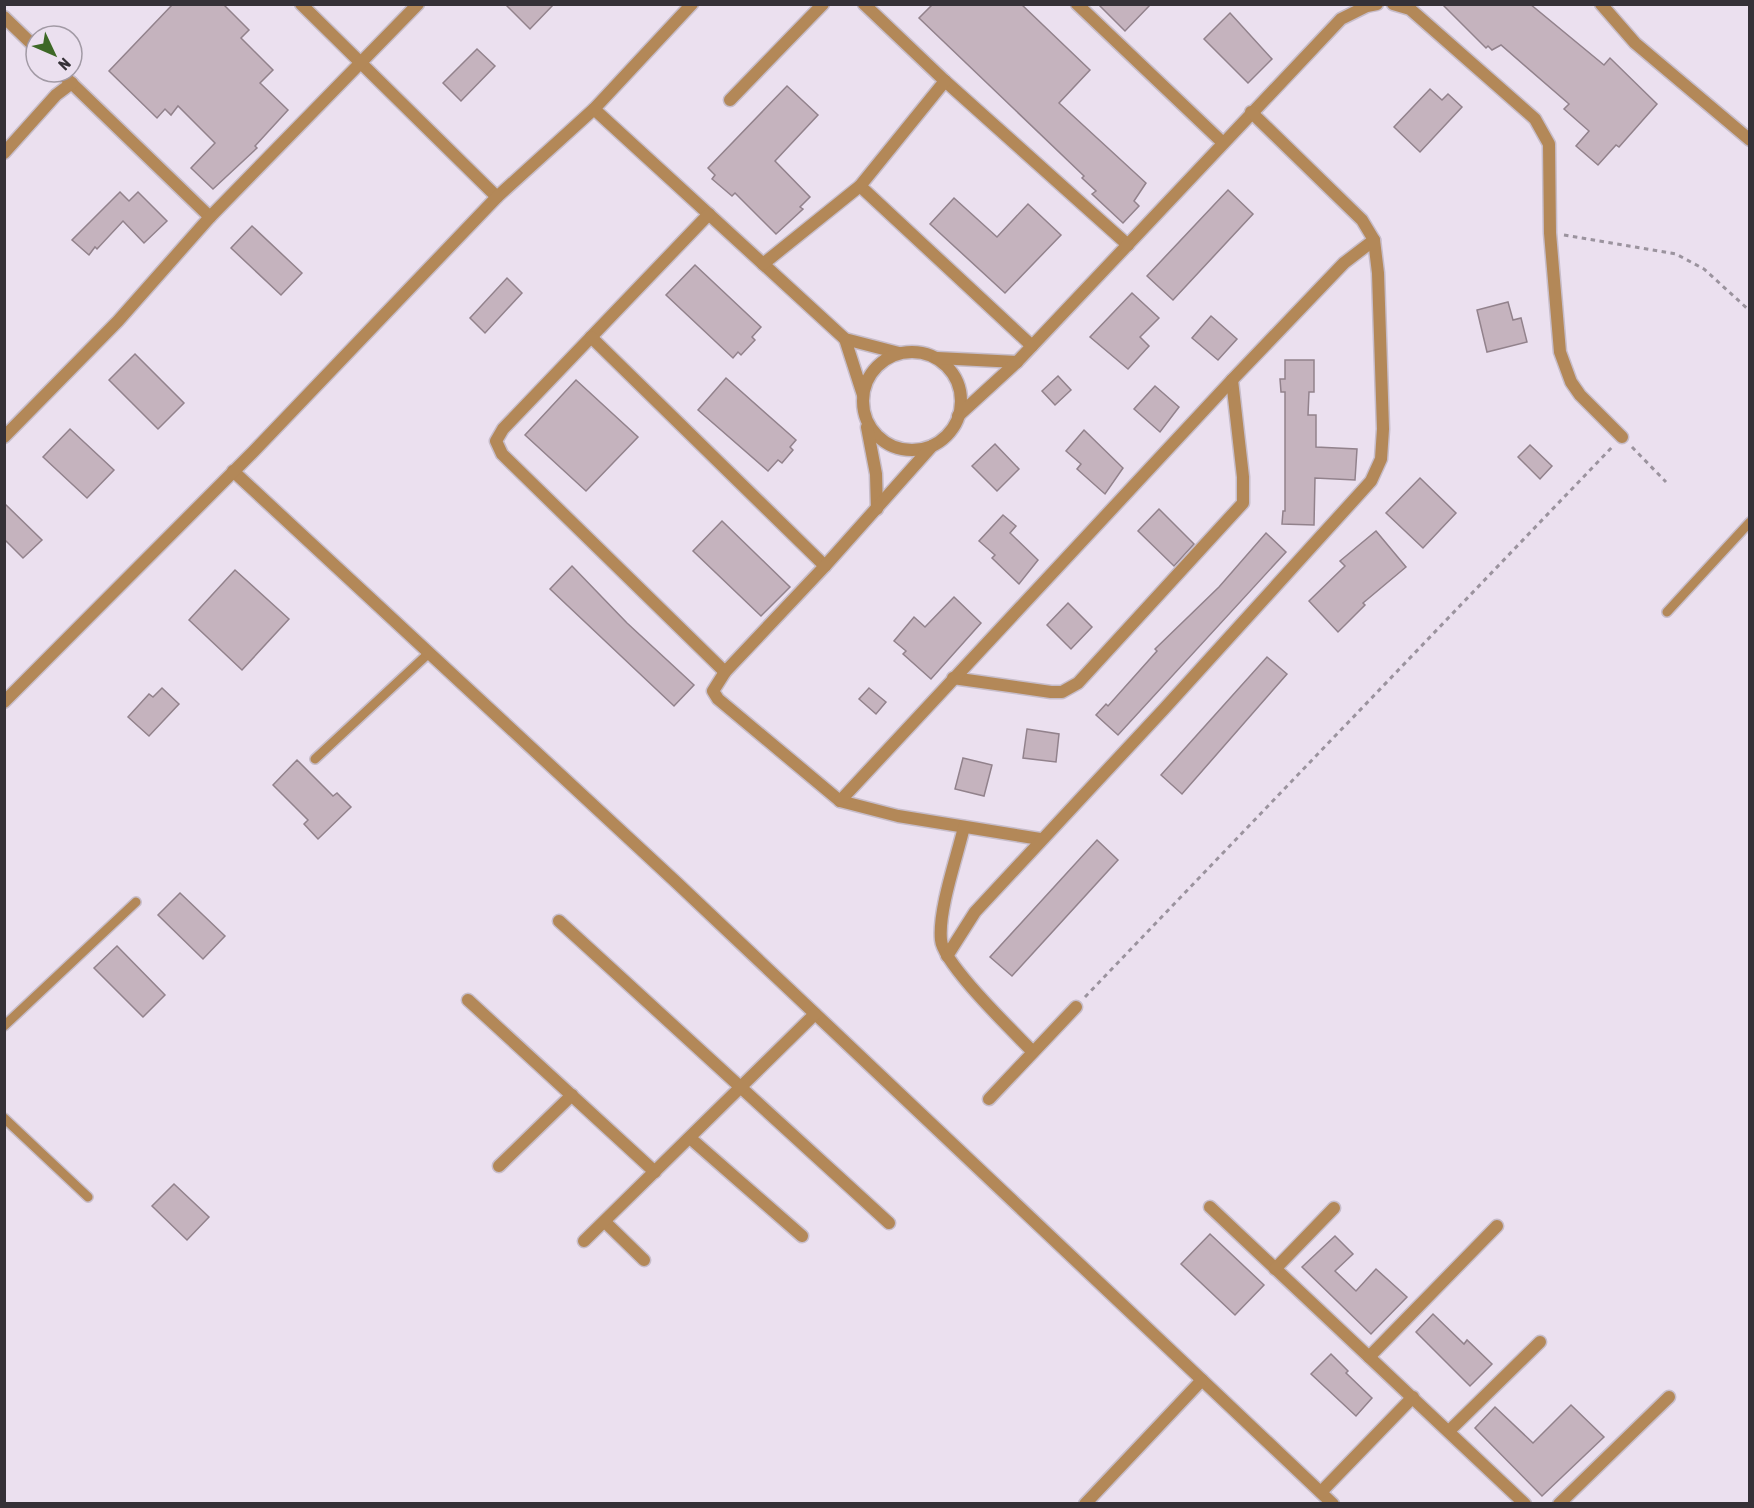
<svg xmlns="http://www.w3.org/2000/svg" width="1754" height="1508" font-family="'Asap Condensed',sans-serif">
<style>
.building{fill:#c5b3be;stroke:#92828c;stroke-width:1.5}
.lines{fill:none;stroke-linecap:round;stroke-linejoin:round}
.service-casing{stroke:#c7bdca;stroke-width:12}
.minor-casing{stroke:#c7bdca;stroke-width:15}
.path{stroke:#9b939e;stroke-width:3;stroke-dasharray:4.5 4.5;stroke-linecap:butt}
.service{stroke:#b38858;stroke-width:9}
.minor{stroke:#b38858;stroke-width:12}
</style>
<rect width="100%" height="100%" fill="#ebe0ef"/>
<g class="building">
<path d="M 173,4 L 223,4 L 249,30 L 241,38 L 273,70 L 260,83 L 288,110 L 255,146 L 257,148 L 213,189 L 191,168 L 215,143 L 178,106 L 171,115 L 165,109 L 157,118 L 109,71 Z"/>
<path d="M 505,4 L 554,4 L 530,29 Z"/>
<path d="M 933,4 L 1021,4 L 1090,70 L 1059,103 L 1146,183 L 1134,201 L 1139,206 L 1123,223 L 1092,194 L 1096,191 L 1082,178 L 1084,176 L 919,18 Z"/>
<path d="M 1098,4 L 1151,4 L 1125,31 Z"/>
<path d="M 1442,4 L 1530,4 L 1604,65 L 1610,58 L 1657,104 L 1619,147 L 1616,145 L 1598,165 L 1576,146 L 1589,131 L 1564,109 L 1569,104 L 1501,45 L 1492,50 L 1488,46 L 1486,48 Z"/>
<path d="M 1230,13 L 1272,59 L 1248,83 L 1204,39 Z"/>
<path d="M 477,49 L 495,66 L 461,101 L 443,83 Z"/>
<path d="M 787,86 L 818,115 L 775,161 L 810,197 L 800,207 L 803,209 L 776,234 L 735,193 L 732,196 L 712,179 L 715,175 L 708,168 Z"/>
<path d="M 1430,89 L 1442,100 L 1448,94 L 1462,107 L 1420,152 L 1394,127 Z"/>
<path d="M 1228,190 L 1253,214 L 1173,300 L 1147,276 Z"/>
<path d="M 120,192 L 129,201 L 138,192 L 167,221 L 144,243 L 123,221 L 97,249 L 95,247 L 89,255 L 72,240 Z"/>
<path d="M 954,198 L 997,237 L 1028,204 L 1061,235 L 1005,293 L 930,224 Z"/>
<path d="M 252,226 L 302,273 L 281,295 L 231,248 Z"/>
<path d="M 695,265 L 761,327 L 752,337 L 755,340 L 741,355 L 738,352 L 733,358 L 666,295 Z"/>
<path d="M 507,278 L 522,293 L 485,333 L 470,318 Z"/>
<path d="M 1132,293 L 1159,318 L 1140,337 L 1149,346 L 1128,369 L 1090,337 Z"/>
<path d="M 1508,302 L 1513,320 L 1521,318 L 1527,342 L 1487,352 L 1477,310 Z"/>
<path d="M 1211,316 L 1237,339 L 1218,360 L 1192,338 Z"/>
<path d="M 135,354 L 184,403 L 158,429 L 109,380 Z"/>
<path d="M 1285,360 L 1314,360 L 1314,392 L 1309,392 L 1308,415 L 1316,415 L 1316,447 L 1357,449 L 1355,480 L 1315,478 L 1314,525 L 1282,524 L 1283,511 L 1285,511 L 1285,392 L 1281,392 L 1280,379 L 1285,379 Z"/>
<path d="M 1058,376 L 1071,390 L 1055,405 L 1042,391 Z"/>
<path d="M 726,378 L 796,440 L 790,447 L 793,450 L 782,463 L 778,460 L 768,471 L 698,410 Z"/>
<path d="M 576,380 L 638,437 L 586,491 L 525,435 Z"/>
<path d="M 1155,386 L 1179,407 L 1160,432 L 1134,409 Z"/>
<path d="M 70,429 L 114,470 L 87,498 L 43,457 Z"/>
<path d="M 1084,430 L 1123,468 L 1105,494 L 1077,469 L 1081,464 L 1066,451 Z"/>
<path d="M 995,444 L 1019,469 L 997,491 L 972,466 Z"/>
<path d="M 1530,445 L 1552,466 L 1540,479 L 1518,457 Z"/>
<path d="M 1420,478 L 1456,513 L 1423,548 L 1386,513 Z"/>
<path d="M 4,503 L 42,540 L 23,558 L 4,539 Z"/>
<path d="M 1159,509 L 1194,544 L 1174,566 L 1138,531 Z"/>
<path d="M 1003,515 L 1016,526 L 1010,533 L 1038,560 L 1019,584 L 992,558 L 995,555 L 979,541 Z"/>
<path d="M 722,521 L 790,587 L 761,616 L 693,551 Z"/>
<path d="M 1376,531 L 1406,567 L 1363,603 L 1365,605 L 1338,632 L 1309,601 L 1345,566 L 1340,561 Z"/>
<path d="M 1266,533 L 1286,552 L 1118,735 L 1096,715 L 1106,704 L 1108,706 L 1157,651 L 1155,649 L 1219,587 Z"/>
<path d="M 572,566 L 627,623 L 694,685 L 674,706 L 550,589 Z"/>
<path d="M 235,570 L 289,619 L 242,670 L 189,620 Z"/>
<path d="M 954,597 L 981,623 L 931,679 L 903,654 L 906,651 L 894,641 L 914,617 L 925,627 Z"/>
<path d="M 1068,603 L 1092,627 L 1071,649 L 1047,625 Z"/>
<path d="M 1267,657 L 1287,674 L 1182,794 L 1161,775 Z"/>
<path d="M 162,688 L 179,704 L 149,736 L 128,717 L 149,694 L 153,697 Z"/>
<path d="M 869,688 L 886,702 L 876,714 L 859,699 Z"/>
<path d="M 1027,729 L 1059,734 L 1056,762 L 1023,758 Z"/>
<path d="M 963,758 L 992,765 L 984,796 L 955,789 Z"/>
<path d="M 297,760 L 333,796 L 337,793 L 351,807 L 318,839 L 304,824 L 308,820 L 273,785 Z"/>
<path d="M 1097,840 L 1118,860 L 1012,976 L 990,957 Z"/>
<path d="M 180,893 L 225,936 L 203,959 L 158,915 Z"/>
<path d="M 117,946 L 165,995 L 143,1017 L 94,968 Z"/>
<path d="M 174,1184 L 209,1217 L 187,1240 L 152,1206 Z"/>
<path d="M 1210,1234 L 1264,1285 L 1235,1315 L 1181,1264 Z"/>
<path d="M 1335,1236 L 1353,1254 L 1335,1271 L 1356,1291 L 1376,1269 L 1407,1297 L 1371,1334 L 1302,1267 Z"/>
<path d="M 1433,1314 L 1464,1344 L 1467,1340 L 1492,1364 L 1470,1386 L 1416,1332 Z"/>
<path d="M 1331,1354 L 1348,1371 L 1346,1373 L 1372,1398 L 1356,1416 L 1311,1374 Z"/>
<path d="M 1571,1405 L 1604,1437 L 1542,1496 L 1475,1428 L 1495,1407 L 1533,1443 Z"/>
</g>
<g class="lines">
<defs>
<g id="service">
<path d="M 1667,612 L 1750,522"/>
<path d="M 315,759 L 429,653"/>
<path d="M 4,1026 L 136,902"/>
<path d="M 4,1118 L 88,1197"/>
</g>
<g id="minor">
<path d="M 301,4 L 497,197"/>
<path d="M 864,4 L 945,81 L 1128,245"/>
<path d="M 1077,4 L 1222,142"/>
<path d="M 1393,4 L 1410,9 L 1535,119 L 1549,144 L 1550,233 L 1560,352 L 1571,382 L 1580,395 L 1622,437"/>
<path d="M 1601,4 L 1635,43 L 1750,140"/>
<path d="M 4,17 L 36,48"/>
<path d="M 60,72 L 210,217"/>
<path d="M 730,100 L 823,4"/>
<path d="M 594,109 L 845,339 L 899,353"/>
<path d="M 4,153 L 56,95 L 72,83"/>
<path d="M 860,186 L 1032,346"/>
<path d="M 709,214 L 503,429 L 496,441 L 502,454 L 725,672"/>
<path d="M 763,264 L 860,186 L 945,81"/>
<path d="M 591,337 L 825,566"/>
<path d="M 845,339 L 863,395"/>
<circle cx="912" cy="401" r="49"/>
<path d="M 937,358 L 1017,362"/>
<path d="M 958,416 L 1017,362 L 1341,19 L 1367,6 L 1377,4"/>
<path d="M 867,427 L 876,474 L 877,509"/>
<path d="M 4,437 L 118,321 L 210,217 L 418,4"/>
<path d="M 932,446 L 825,566 L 725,672 L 713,691 L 718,699 L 840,801 L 898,816 L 1040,839"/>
<path d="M 233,471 L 677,883 L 1333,1504"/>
<path d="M 953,678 L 1051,692 L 1062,692 L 1078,683 L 1243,503 L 1243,477 L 1232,380"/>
<path d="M 4,702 L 254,451 L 497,197 L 594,109 L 692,4"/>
<path d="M 840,801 L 1232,380 L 1344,263 L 1374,240"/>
<path d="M 964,827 C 957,857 938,910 941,940 C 943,964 1013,1031 1033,1052"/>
<path d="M 559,921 L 889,1223"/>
<path d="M 947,956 L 975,912 L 1164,709 L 1362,491 L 1371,481 L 1381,459 L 1383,429 L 1378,273 L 1374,240 L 1362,220 L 1251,112"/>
<path d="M 468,1000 L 655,1172"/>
<path d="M 989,1099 L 1076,1007"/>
<path d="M 690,1138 L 802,1236"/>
<path d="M 499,1166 L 572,1095"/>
<path d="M 1210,1207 L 1525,1504"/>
<path d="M 605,1222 L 644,1260"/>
<path d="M 584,1241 L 815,1014"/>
<path d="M 1275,1269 L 1334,1208"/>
<path d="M 1369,1357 L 1497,1226"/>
<path d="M 1449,1431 L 1540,1342"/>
<path d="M 1321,1492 L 1413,1397"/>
<path d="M 1085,1504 L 1202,1380"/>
<path d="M 1559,1504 L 1669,1397"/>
</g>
</defs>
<use href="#service" class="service-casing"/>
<use href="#minor" class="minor-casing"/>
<g class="path">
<path d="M 1564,235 L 1676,254 L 1704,269 L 1750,311"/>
<path d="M 1632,447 L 1666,482"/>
<path d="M 1085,997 L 1614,445"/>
</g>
<use href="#service" class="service"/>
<use href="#minor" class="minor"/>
</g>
<rect width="1754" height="1508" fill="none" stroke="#353137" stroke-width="12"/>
<g transform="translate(54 54) rotate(134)"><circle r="28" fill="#ebe0ef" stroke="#a29aa5" stroke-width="1.5"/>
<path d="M0-4.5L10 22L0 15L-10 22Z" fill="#3d6826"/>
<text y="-9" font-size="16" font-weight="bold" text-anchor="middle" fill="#353137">N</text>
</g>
</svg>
